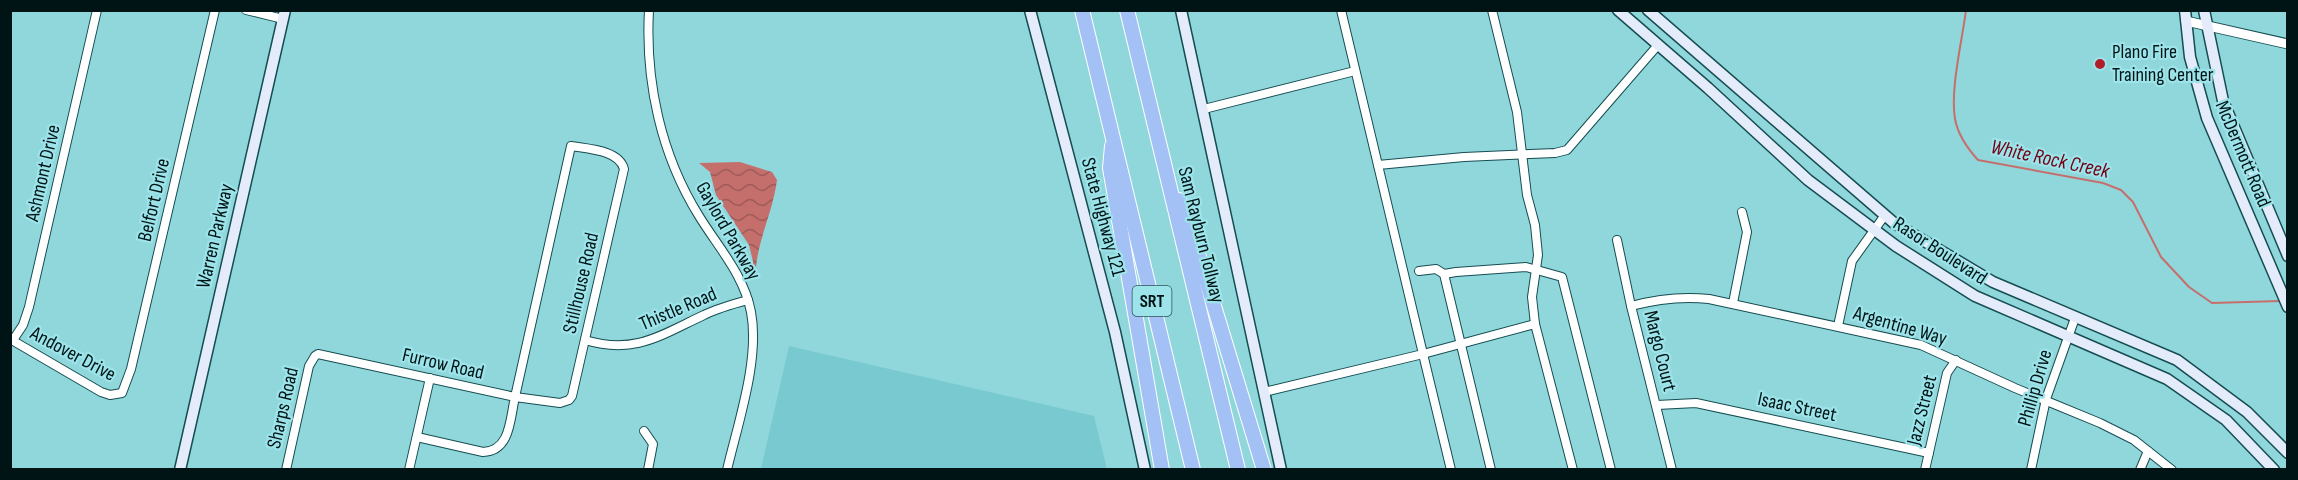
<svg xmlns="http://www.w3.org/2000/svg" width="2298" height="480" font-family="'Sofia Sans Condensed',sans-serif">
<style>
.built{fill:#79c9d0}
.water{fill:url(#water-waves)}
.lines{fill:none;stroke-linecap:round;stroke-linejoin:round}
.stream{stroke:#c56f6c;stroke-width:2}
.minor-casing{stroke:#154d51;stroke-width:10}
.tertiary-casing{stroke:#154d51;stroke-width:11}
.secondary-casing{stroke:#154d51;stroke-width:13}
.motorway-casing{stroke:#fff;stroke-width:16}
.minor{stroke:#fff;stroke-width:8}
.tertiary{stroke:#fff;stroke-width:9}
.secondary{stroke:#e4ecfc;stroke-width:10}
.motorway{stroke:#a4c1f6;stroke-width:14}
.poi-dot{fill:#b01e2c;stroke:#9de4ea;stroke-width:2}
.labels{text-anchor:middle;dominant-baseline:central;stroke-width:4.5;stroke-linejoin:round;paint-order:stroke}
.shield{fill:#9de4ea;stroke:#2f5256;stroke-width:1.5}
.shield-label{font-size:18px;font-weight:bold;fill:#001416}
.poi-label{font-size:20px;fill:#001416;stroke:#9de4ea;text-anchor:start}
.street-label{font-size:20px;fill:#001416;stroke:#9de4ea}
.water-label{font-size:21px;font-style:italic;fill:#730315;stroke:#9de4ea}
</style>
<defs>
<pattern id="water-waves" width="16" height="10" patternUnits="userSpaceOnUse" patternTransform="scale(1.5)"><rect width="16" height="10" fill="#c56f6c"/><path d="M0 5q4-4 8 0t8 0" fill="none" stroke="#9e5a58"/></pattern>
</defs>
<rect width="100%" height="100%" fill="#90d7dc"/>
<path class="built" d="M 789,346 L 1094,416 L 1107,469 L 761,469 Z"/>
<path class="water" d="M 740,162 L 772,172 L 777,180 C 773,211 759,237 756,267 L 752,267 L 753,261 L 749,245 L 716,195 L 710,172 L 699,163 Z"/>
<g class="lines">
<path class="stream" d="M 1966,10 C 1962,42 1950,89 1955,119 C 1958,135 1967,148 1978,160 L 2103,183 L 2121,190 L 2133,202 L 2161,257 L 2189,287 L 2212,303 L 2280,301"/>
<defs>
<g id="minor">
<path d="M 246,10 L 283,19"/>
<path d="M 649,10 C 645,82 661,155 699,216 C 718,247 744,275 751,312 C 760,359 738,423 727,470"/>
<path d="M 1492,10 L 1517,112 L 1527,195 L 1535,225 L 1538,255 L 1532,297 L 1535,324"/>
<path d="M 1204,109 L 1355,71"/>
<path d="M 1378,165 L 1464,157 L 1555,153 L 1567,150 L 1658,45"/>
<path d="M 1617,240 L 1631,306 L 1672,470"/>
<path d="M 1419,271 L 1436,269 L 1444,274 L 1456,272 L 1526,267 L 1562,277 L 1611,470"/>
<path d="M 1444,274 L 1491,470"/>
<path d="M 1733,303 L 1747,232 L 1742,212"/>
<path d="M 1631,306 C 1657,299 1682,296 1709,299 L 1921,345 L 2015,388 L 2100,423 L 2134,440 L 2172,470"/>
<path d="M 1838,326 L 1852,261 L 1885,215"/>
<path d="M 10,339 L 101,392 L 110,395 L 122,393 L 131,369 L 215,10"/>
<path d="M 13,340 L 23,325 L 29,307 L 97,10"/>
<path d="M 585,340 C 635,355 661,335 704,315 C 718,308 733,304 748,300"/>
<path d="M 1264,392 L 1423,354 L 1341,10"/>
<path d="M 1657,405 L 1696,403 L 1929,453"/>
<path d="M 644,431 L 653,444 L 648,470"/>
<path d="M 286,470 L 309,366 L 315,356 L 318,354 L 515,397 L 560,403 L 569,400 L 572,396 L 624,169 C 619,150 588,149 571,146 L 515,397 C 510,418 511,451 483,452 L 417,437"/>
<path d="M 409,470 L 430,378"/>
<path d="M 1451,470 L 1423,354 L 1535,324 L 1573,470"/>
<path d="M 1925,470 L 1947,373 L 1956,360"/>
<path d="M 2031,470 L 2046,399 L 2075,318"/>
<path d="M 2140,470 L 2148,451"/>
</g>
<path id="tertiary" d="M 2186,21 L 2288,44"/>
<g id="secondary">
<path d="M 1030,10 L 1115,332 L 1145,470"/>
<path d="M 1181,10 L 1281,470"/>
<path d="M 1618,10 L 1708,88 L 1808,180 L 1896,246 L 1975,296 L 2167,379 L 2226,420 L 2274,470"/>
<path d="M 1648,10 L 1894,223 L 1993,282 L 2177,360 L 2247,412 L 2288,453"/>
<path d="M 2185,10 L 2190,57 L 2207,118 L 2288,307"/>
<path d="M 2204,10 L 2223,101 L 2288,256"/>
<path d="M 180,470 L 285,10"/>
</g>
<g id="motorway">
<path d="M 1082,10 L 1193,470"/>
<path d="M 1127,10 L 1238,470"/>
<path d="M 1112,146 L 1110,168 L 1162,470"/>
<path d="M 1179,200 L 1189,224 L 1264,470"/>
</g>
</defs>
<use href="#minor" class="minor-casing"/>
<use href="#tertiary" class="tertiary-casing"/>
<use href="#secondary" class="secondary-casing"/>
<use href="#motorway" class="motorway-casing"/>
<use href="#minor" class="minor"/>
<use href="#tertiary" class="tertiary"/>
<use href="#secondary" class="secondary"/>
<use href="#motorway" class="motorway"/>
</g>
<circle class="poi-dot" cx="2100" cy="64" r="6"/>
<g class="labels">
<rect class="shield" x="1132.5" y="286" width="39" height="30" rx="4.5"/>
<g class="shield-label">
<text x="1152" y="301">SRT</text>
</g>
<g class="poi-label">
<text x="2112" y="52">Plano Fire<tspan x="2112" dy="23">Training Center</tspan></text>
</g>
<g class="street-label">
<text transform="translate(2243 154) rotate(67)">McDermott Road</text>
<text transform="translate(43 173) rotate(-77)">Ashmont Drive</text>
<text transform="translate(154 200) rotate(-77)">Belfort Drive</text>
<text transform="translate(1103 217) rotate(75)">State Highway 121</text>
<text transform="translate(728 231) rotate(60)">Gaylord Parkway</text>
<text transform="translate(1201 235) rotate(76)">Sam Rayburn Tollway</text>
<text transform="translate(215 236) rotate(-77)">Warren Parkway</text>
<text transform="translate(1940 251) rotate(33)">Rasor Boulevard</text>
<text transform="translate(581 283) rotate(-77)">Stillhouse Road</text>
<text transform="translate(678 309) rotate(-23)">Thistle Road</text>
<text transform="translate(1900 326) rotate(16)">Argentine Way</text>
<text transform="translate(1660 351) rotate(76)">Margo Court</text>
<text transform="translate(73 354) rotate(28)">Andover Drive</text>
<text transform="translate(443 364) rotate(13)">Furrow Road</text>
<text transform="translate(2035 388) rotate(-74)">Phillip Drive</text>
<text transform="translate(1797 407) rotate(12)">Isaac Street</text>
<text transform="translate(283 408) rotate(-77)">Sharps Road</text>
<text transform="translate(1922 410) rotate(-76)">Jazz Street</text>
</g>
<g class="water-label">
<text transform="translate(2050 159) rotate(12)">White Rock Creek</text>
</g>
</g>
<rect width="2298" height="480" fill="none" stroke="#001416" stroke-width="24"/>
</svg>
